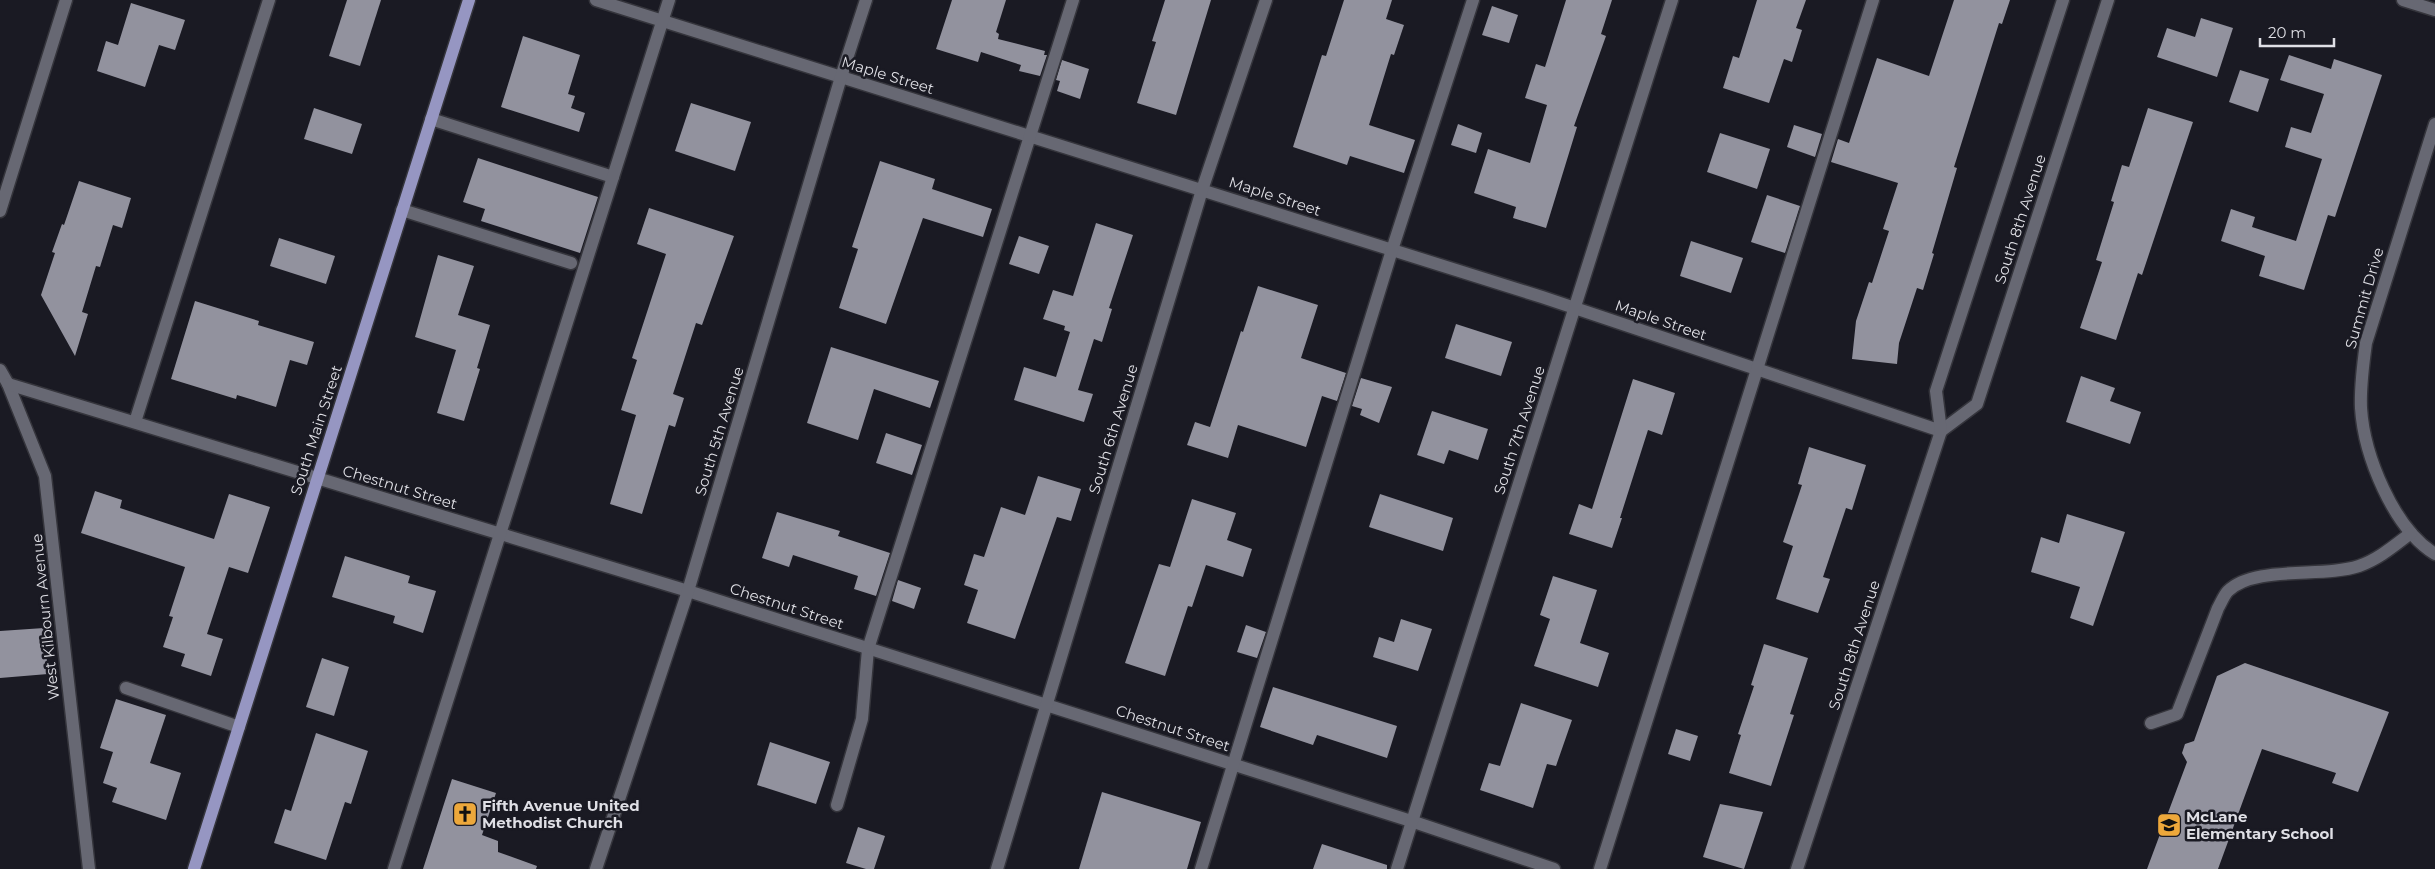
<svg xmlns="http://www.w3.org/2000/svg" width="2435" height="869" font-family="Montserrat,sans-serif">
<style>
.building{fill:#92929e}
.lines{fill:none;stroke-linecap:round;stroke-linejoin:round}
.minor-casing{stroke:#35353c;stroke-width:15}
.major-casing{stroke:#35353c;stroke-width:15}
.minor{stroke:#676873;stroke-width:12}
.major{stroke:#9696c2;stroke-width:12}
.labels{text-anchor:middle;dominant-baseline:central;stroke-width:5;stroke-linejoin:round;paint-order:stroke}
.street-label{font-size:15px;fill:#dfdfe5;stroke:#1a1a23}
.poi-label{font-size:15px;font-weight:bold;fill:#dfdfe5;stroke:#1a1a23;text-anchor:start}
</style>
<rect width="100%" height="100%" fill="#1a1a23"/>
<g class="building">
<path d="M 347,0 L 381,0 L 360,66 L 329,56 Z"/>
<path d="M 952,0 L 1006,0 L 996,32 L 999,34 L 998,39 L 1045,51 L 1044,55 L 1047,55 L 1040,76 L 1019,71 L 1021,65 L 981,52 L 978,62 L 936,49 Z"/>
<path d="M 1165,0 L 1211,0 L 1176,115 L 1137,103 L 1156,42 L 1152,41 Z"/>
<path d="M 1344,0 L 1392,0 L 1386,19 L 1404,25 L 1394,55 L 1391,54 L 1369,125 L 1415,140 L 1404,173 L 1350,156 L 1347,165 L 1293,147 L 1322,55 L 1326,56 Z"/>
<path d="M 1566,0 L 1612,0 L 1601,34 L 1606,36 L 1574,126 L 1577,127 L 1546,228 L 1513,218 L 1516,207 L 1474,193 L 1488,149 L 1530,163 L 1547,105 L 1525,98 L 1536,64 L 1545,67 Z"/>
<path d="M 1757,0 L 1806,0 L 1796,28 L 1802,30 L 1792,62 L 1784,59 L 1769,103 L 1723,88 L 1733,56 L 1739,58 Z"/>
<path d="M 1954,0 L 2010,0 L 2002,24 L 1999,23 L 1954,167 L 1957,168 L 1932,253 L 1934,254 L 1923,290 L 1917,288 L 1899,343 L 1897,364 L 1852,359 L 1856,321 L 1869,282 L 1872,283 L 1889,231 L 1883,229 L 1898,183 L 1831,162 L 1838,139 L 1849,143 L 1877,58 L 1929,76 Z"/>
<path d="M 131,3 L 185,20 L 175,50 L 159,45 L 145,87 L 97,71 L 106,41 L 118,45 Z"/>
<path d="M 1492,6 L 1518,15 L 1509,43 L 1482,35 Z"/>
<path d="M 2201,18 L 2233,28 L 2217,77 L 2157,57 L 2167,28 L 2195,37 Z"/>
<path d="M 523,36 L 580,55 L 568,94 L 575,96 L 571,108 L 585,113 L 579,132 L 501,107 Z"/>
<path d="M 2289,55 L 2331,69 L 2334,59 L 2382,75 L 2335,217 L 2328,215 L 2304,290 L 2259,276 L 2265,256 L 2221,241 L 2231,209 L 2255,217 L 2252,227 L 2296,241 L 2322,159 L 2285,147 L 2291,127 L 2311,133 L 2324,94 L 2280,80 Z"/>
<path d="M 1062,60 L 1089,69 L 1080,99 L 1057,91 L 1060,81 L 1056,80 Z"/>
<path d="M 2240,70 L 2269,79 L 2258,112 L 2229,102 Z"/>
<path d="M 691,103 L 751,122 L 735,171 L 675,151 Z"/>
<path d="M 314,108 L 362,124 L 352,154 L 304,139 Z"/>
<path d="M 2148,108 L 2193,122 L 2142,275 L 2138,273 L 2116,340 L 2080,328 L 2102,262 L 2096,260 L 2114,202 L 2111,201 L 2122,165 L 2129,167 Z"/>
<path d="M 1458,124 L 1482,133 L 1476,153 L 1451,145 Z"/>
<path d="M 1794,125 L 1822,134 L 1815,157 L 1787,147 Z"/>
<path d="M 1720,133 L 1770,149 L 1757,189 L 1707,172 Z"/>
<path d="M 478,158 L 598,197 L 580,253 L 481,221 L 485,209 L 463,202 Z"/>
<path d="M 880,161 L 935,179 L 932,189 L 992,209 L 983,237 L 923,218 L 886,324 L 839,308 L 858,249 L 852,247 Z"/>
<path d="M 79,181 L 131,198 L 122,228 L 113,225 L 100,267 L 96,266 L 82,312 L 88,314 L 75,356 L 41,295 L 55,253 L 52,252 L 62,224 L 64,225 Z"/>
<path d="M 1767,195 L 1800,206 L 1785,253 L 1751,242 Z"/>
<path d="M 649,208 L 734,236 L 702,325 L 696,323 L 673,394 L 684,398 L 675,427 L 669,425 L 642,514 L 610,504 L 636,415 L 621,410 L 637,360 L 632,358 L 666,254 L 637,244 Z"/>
<path d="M 1096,223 L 1133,235 L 1109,308 L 1112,309 L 1102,342 L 1094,339 L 1078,390 L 1093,394 L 1084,422 L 1014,400 L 1024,367 L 1056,377 L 1070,332 L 1064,330 L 1065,326 L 1043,319 L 1053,290 L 1073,296 Z"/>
<path d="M 1019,236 L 1049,246 L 1039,274 L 1009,264 Z"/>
<path d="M 279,238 L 335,256 L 326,284 L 270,266 Z"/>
<path d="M 1691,241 L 1743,258 L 1731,293 L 1680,276 Z"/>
<path d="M 438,255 L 474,266 L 458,315 L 490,325 L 477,368 L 480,369 L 464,421 L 437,413 L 456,350 L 415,337 Z"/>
<path d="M 1258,286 L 1318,305 L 1301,358 L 1346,373 L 1337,401 L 1322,396 L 1306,447 L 1238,425 L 1228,458 L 1187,445 L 1195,422 L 1210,427 L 1241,331 L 1243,332 Z"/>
<path d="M 195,301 L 259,321 L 258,325 L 314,342 L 307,365 L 290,360 L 276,407 L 237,395 L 236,399 L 171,379 Z"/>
<path d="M 1456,324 L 1512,342 L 1501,376 L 1445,358 Z"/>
<path d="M 831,347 L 939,381 L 930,408 L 874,389 L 858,440 L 807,423 Z"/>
<path d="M 2081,376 L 2115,388 L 2110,401 L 2141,412 L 2130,444 L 2066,422 Z"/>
<path d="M 1361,378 L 1392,387 L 1379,423 L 1360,415 L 1362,409 L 1352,406 Z"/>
<path d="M 1633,379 L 1675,393 L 1662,435 L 1648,430 L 1620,518 L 1622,518 L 1612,548 L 1569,534 L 1579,504 L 1592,509 Z"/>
<path d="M 1432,411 L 1488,429 L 1478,460 L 1449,450 L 1444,464 L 1417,455 Z"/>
<path d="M 886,433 L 922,445 L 912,475 L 876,463 Z"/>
<path d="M 1809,447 L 1866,465 L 1852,510 L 1846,508 L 1823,577 L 1830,579 L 1818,613 L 1776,599 L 1793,546 L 1783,542 L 1802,485 L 1798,484 Z"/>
<path d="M 1038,476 L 1081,489 L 1071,521 L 1057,517 L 1015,639 L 967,623 L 978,590 L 964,585 L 974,554 L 984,557 L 1001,507 L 1025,515 Z"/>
<path d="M 95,491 L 122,500 L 120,508 L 214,539 L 229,494 L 270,507 L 248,573 L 229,567 L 207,634 L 223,639 L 211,676 L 181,666 L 185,654 L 163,647 L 173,617 L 169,616 L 185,567 L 81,533 Z"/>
<path d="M 1380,494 L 1453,518 L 1443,551 L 1369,527 Z"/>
<path d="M 1192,499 L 1236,513 L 1227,540 L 1252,549 L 1243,577 L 1206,565 L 1192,607 L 1188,606 L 1165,676 L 1125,663 L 1159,564 L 1170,567 Z"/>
<path d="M 777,512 L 840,531 L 838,536 L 890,553 L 876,596 L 854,589 L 858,576 L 793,555 L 789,567 L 762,558 Z"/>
<path d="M 2067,514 L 2125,532 L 2093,626 L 2070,618 L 2080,587 L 2031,572 L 2041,537 L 2059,543 Z"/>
<path d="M 345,556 L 410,576 L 408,583 L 436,591 L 423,633 L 393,623 L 395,616 L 332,597 Z"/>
<path d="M 1553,576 L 1597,590 L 1580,643 L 1609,653 L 1598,687 L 1534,666 L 1550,619 L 1540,615 Z"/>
<path d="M 898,580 L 921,588 L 914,609 L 892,601 Z"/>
<path d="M 1401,619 L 1432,629 L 1418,671 L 1373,657 L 1379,637 L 1394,642 Z"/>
<path d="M 1246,625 L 1266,632 L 1257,658 L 1237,652 Z"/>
<path d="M 44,628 L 48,674 L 0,678 L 0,631 Z"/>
<path d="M 1764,644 L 1808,658 L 1790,714 L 1794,715 L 1771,786 L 1729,773 L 1741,735 L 1738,734 L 1754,686 L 1751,685 Z"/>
<path d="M 322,658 L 349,667 L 334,716 L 306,707 Z"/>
<path d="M 2245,663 L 2389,712 L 2358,792 L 2332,783 L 2336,773 L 2262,749 L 2218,869 L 2147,869 L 2187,762 L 2182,753 L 2185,744 L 2194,741 L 2217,676 Z"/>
<path d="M 1273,687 L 1397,726 L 1387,758 L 1317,735 L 1313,745 L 1260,727 Z"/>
<path d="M 116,699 L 166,715 L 150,763 L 181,773 L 166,820 L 112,802 L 117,788 L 103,783 L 113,752 L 100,748 Z"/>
<path d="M 1521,703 L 1572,720 L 1556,766 L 1547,764 L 1533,808 L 1480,790 L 1489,763 L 1500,766 Z"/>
<path d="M 1676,729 L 1698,736 L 1690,761 L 1668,754 Z"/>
<path d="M 316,733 L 368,751 L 351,804 L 345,802 L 326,860 L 274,843 L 285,809 L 291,811 Z"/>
<path d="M 770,742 L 830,762 L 816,804 L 757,785 Z"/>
<path d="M 452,779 L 496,793 L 482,835 L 498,841 L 498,852 L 537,866 L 536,869 L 423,869 Z"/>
<path d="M 1102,792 L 1201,822 L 1187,869 L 1079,869 Z"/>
<path d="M 1720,804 L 1763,812 L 1744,869 L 1703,857 Z"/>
<path d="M 858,827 L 885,836 L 874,869 L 866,869 L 846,863 Z"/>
<path d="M 1322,844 L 1387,865 L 1387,869 L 1313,869 Z"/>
</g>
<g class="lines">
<defs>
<g id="minor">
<path d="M 596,0 L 1542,297 L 1941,431"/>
<path d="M 2403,0 L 2435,10"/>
<path d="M 431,119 L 613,177"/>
<path d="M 2435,124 L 2366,343 C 2363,365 2360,386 2361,408 C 2364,455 2393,528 2435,554"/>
<path d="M 402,210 L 571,263"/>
<path d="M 0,211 L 66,0"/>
<path d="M 0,370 L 8,384 L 45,476 L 89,869"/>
<path d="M 8,384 L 688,591 L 1411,821 L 1554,869"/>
<path d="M 135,422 L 269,0"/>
<path d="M 1941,431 L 1977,404 L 2108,0"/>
<path d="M 126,688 L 239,727"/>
<path d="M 2151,723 L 2177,714 L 2218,608 C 2221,603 2224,595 2228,591 C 2254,565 2323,578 2359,566 C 2379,559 2395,545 2411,533"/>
<path d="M 837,805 L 862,719 L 868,649 L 1073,0"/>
<path d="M 394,869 L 669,0"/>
<path d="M 596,869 L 688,591 L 841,77 L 866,0"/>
<path d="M 997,869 L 1202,190 L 1266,0"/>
<path d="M 1201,869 L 1392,250 L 1473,0"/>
<path d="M 1397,869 L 1672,0"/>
<path d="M 1600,869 L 1873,0"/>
<path d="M 1797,869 L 1941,431 L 1936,391 L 2063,0"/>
</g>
<path id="major" d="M 194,869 L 469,0"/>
</defs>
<use href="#minor" class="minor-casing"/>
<use href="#major" class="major-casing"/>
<use href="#minor" class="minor"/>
<use href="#major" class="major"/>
</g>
<defs>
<symbol id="church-square" viewBox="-11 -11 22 22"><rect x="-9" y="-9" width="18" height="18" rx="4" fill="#eda83b" stroke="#1a1a23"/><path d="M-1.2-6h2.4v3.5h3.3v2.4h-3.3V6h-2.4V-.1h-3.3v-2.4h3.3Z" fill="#111"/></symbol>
<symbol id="school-square" viewBox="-11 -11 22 22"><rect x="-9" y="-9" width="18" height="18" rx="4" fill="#eda83b" stroke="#1a1a23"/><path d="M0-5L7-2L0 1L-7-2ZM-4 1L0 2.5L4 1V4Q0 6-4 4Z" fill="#111"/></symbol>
</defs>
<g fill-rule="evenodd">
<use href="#church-square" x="451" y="800" width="28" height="28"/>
<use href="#school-square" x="2155" y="811" width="28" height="28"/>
</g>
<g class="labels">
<g class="street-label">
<text transform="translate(888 75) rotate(17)">Maple Street</text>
<text transform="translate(1275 196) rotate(18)">Maple Street</text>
<text transform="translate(2020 219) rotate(-72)">South 8th Avenue</text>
<text transform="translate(2364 298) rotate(-74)">Summit Drive</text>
<text transform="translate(1661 320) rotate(19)">Maple Street</text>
<text transform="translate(1113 429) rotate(-73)">South 6th Avenue</text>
<text transform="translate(316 430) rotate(-72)">South Main Street</text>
<text transform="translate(1519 430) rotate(-72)">South 7th Avenue</text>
<text transform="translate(719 431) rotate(-73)">South 5th Avenue</text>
<text transform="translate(400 487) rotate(17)">Chestnut Street</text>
<text transform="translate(787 606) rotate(18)">Chestnut Street</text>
<text transform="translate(45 617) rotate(-96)">West Kilbourn Avenue</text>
<text transform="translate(1854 645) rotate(-72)">South 8th Avenue</text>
<text transform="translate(1173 728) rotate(18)">Chestnut Street</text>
</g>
<g class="poi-label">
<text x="482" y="805">Fifth Avenue United<tspan x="482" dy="17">Methodist Church</tspan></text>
<text x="2186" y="816">McLane<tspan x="2186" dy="17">Elementary School</tspan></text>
</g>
</g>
<path d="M2260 38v8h74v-8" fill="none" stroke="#dfdfe5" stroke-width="2.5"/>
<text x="2268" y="38" font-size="15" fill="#dfdfe5" stroke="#1a1a23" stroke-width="4" paint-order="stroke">20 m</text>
</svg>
